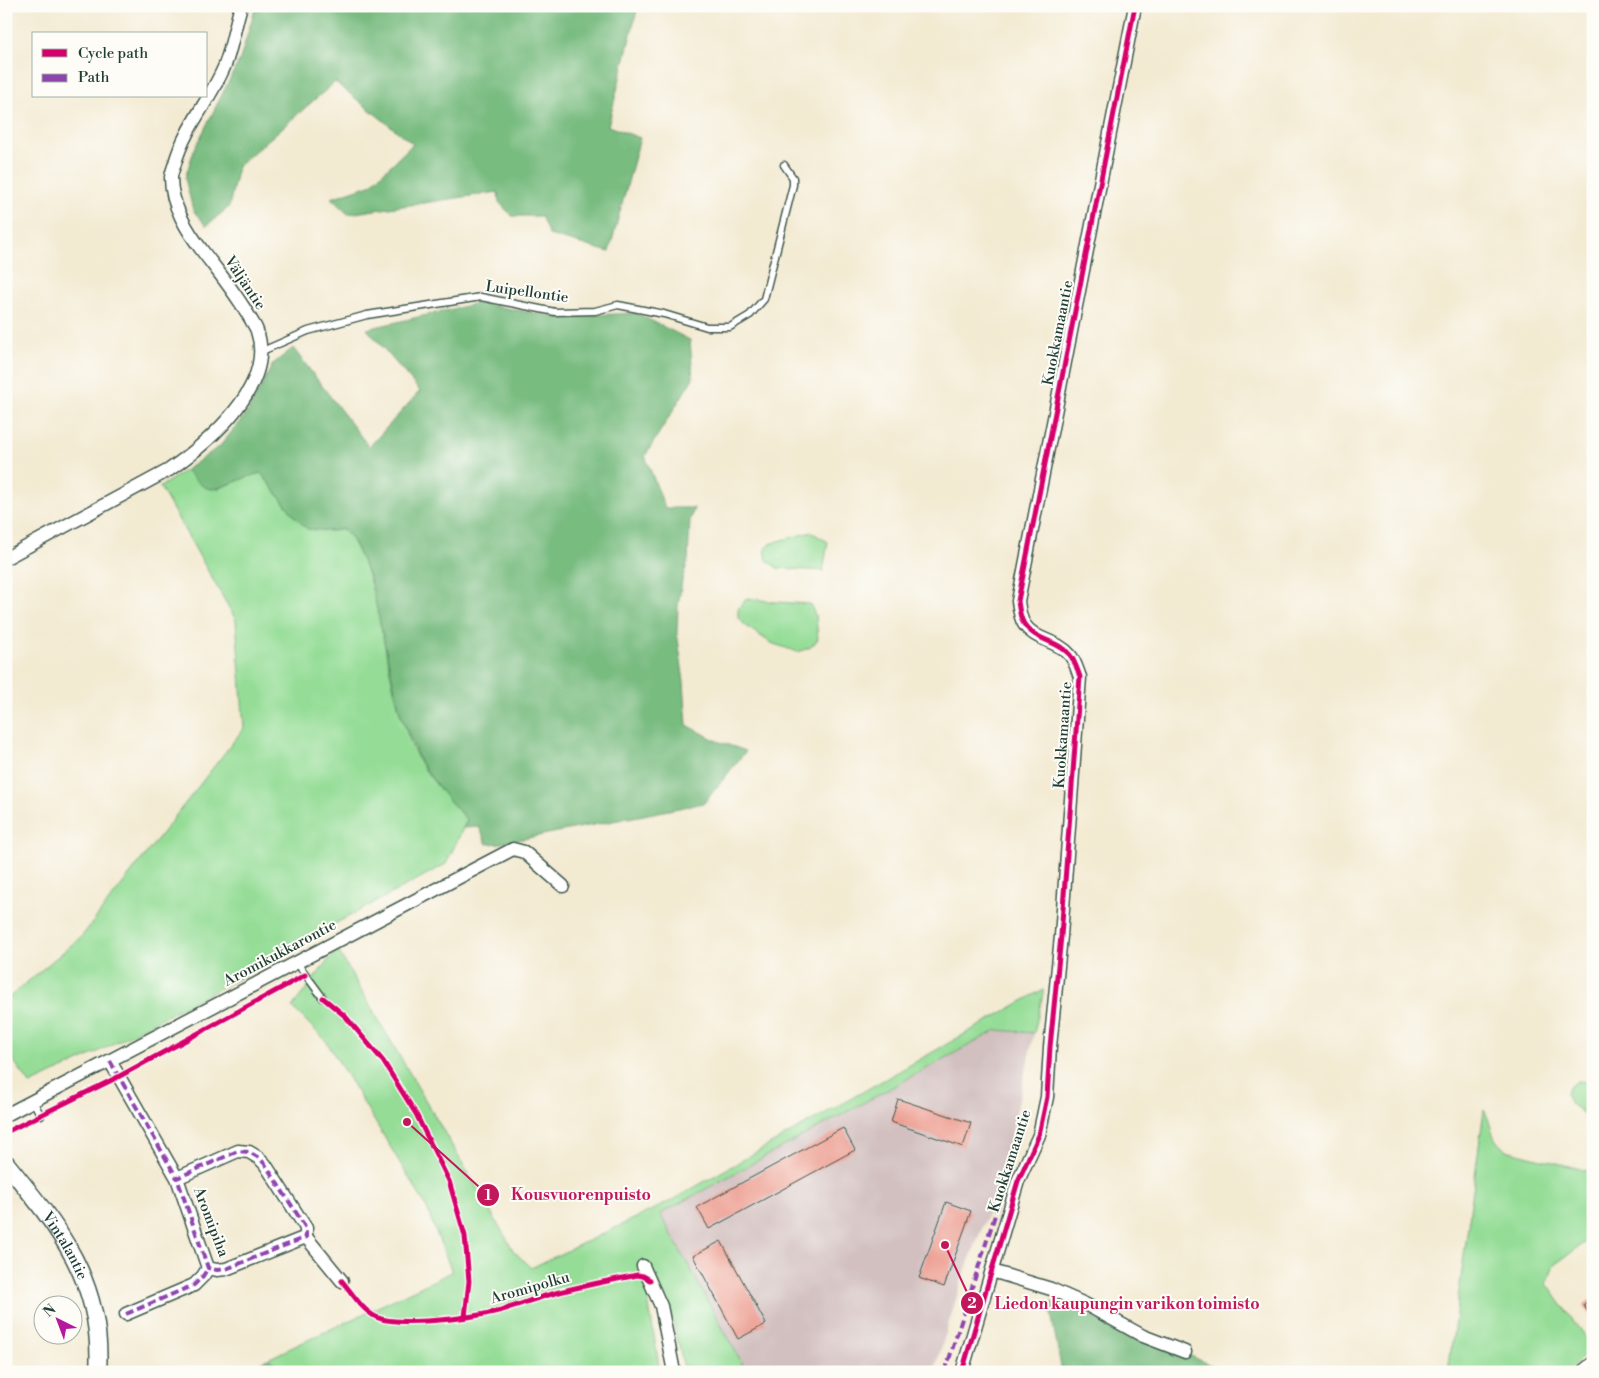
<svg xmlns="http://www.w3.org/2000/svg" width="1599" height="1378" font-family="'Libre Bodoni',serif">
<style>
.industrial{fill:#d2bfc0}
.green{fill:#95dd97;stroke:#5a8d66}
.forest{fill:#78bc80;stroke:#4c7c5a}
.building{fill:#ec998c}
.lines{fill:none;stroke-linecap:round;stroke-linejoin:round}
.service-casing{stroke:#3f574c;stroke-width:9}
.minor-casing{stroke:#3f574c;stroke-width:15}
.tertiary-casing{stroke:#3f574c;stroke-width:19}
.service{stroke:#fff;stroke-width:6}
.minor{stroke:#fff;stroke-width:12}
.tertiary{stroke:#fff;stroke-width:16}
.quiet{stroke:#8e44ad;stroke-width:4;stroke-dasharray:8 4;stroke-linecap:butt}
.cycleway-casing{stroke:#fdfcf7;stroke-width:8}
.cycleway{stroke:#d6006c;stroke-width:5}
.labels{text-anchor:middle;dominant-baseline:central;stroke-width:4;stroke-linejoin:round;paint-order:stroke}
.street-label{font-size:15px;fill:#1f3d34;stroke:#fdfcf7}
.leader{fill:none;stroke:#c2185b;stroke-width:2}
.callout-dot{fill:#c2185b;stroke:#fdfcf7;stroke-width:2}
.mark-label{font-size:15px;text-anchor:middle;font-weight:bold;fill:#fff}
.callout-label{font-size:16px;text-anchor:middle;font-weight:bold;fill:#c2185b;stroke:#fdfcf7;stroke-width:4;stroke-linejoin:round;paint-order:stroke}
</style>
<rect width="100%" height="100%" fill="#fdfcf7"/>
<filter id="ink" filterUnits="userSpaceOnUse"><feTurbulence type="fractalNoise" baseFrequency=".02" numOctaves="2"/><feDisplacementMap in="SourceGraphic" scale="10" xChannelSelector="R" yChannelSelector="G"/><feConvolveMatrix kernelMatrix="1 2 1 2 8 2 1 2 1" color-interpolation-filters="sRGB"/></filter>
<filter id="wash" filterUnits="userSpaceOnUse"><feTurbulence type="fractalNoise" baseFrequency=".0096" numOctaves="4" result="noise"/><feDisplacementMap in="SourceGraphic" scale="20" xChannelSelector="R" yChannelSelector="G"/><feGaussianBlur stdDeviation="1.12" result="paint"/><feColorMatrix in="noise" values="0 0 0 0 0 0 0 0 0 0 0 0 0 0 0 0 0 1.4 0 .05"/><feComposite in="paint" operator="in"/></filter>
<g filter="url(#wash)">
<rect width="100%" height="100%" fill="#f3ead2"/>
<path class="industrial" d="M 998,1030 L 1034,1033 L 1001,1180 L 962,1279 L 934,1372 L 747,1372 L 660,1214 Z"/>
<g class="green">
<path d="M 186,470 L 201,485 L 217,489 L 248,476 L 261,473 L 296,518 L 331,531 L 343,529 C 352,538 355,547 361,558 C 383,607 384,663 401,714 C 406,730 412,750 421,764 C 434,784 451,802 467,820 L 446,864 L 327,928 L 279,957 L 84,1059 L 30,1084 L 6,1050 L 6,1000 L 82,936 L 244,728 L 236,620 L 160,487 Z"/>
<path d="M 811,532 L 828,542 L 823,571 L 777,568 L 767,560 L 765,549 L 772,543 Z"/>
<path d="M 747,598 L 775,602 L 810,604 L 816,617 L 818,639 L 811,647 L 798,652 L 771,643 L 746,626 L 738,618 L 738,609 Z"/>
<path d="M 337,949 L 513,1250 L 531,1268 L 665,1204 L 1044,989 L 1034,1033 L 997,1030 L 660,1214 L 747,1372 L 685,1372 L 667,1296 L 648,1300 L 660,1372 L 240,1372 L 452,1272 L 425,1204 L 326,1041 L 292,1007 Z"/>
<path d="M 1578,1081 L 1593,1083 L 1593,1121 L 1571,1104 L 1566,1093 L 1570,1086 Z"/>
<path d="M 1484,1110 C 1494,1127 1488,1137 1506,1150 L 1588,1171 L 1593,1170 L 1593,1237 L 1554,1265 L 1547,1284 L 1592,1347 L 1567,1372 L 1448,1372 Z"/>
</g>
<g class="forest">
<path d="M 256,6 L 638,6 L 608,126 L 640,138 L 609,252 L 549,235 L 541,216 L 512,216 L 499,202 L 498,192 L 348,214 L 331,198 L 370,185 L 413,144 L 335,82 L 238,166 L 229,207 L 206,226 L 193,210 L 185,178 L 194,150 L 240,59 Z"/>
<path d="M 478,303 L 555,317 L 636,313 L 690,340 L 693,378 L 645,456 L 665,508 L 694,508 L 690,520 L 688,560 L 682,580 L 678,606 L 677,632 L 684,682 L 687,725 L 717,741 L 746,751 L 704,803 L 502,843 L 487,844 L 479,827 L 463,828 L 467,820 L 445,796 L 420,762 L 400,713 L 370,578 L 351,537 L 343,529 L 331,531 L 307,529 L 296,518 L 261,473 C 249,475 219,490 211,489 C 201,488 193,477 186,470 L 220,446 L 247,413 L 273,364 L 293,348 L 369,447 L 420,391 L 367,329 Z"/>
<path d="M 1049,1302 L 1068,1305 L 1131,1336 L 1182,1352 L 1226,1372 L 1062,1372 Z"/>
<path d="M 268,1359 L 290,1372 L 245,1372 Z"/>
</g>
<g id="blocks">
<g class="building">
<path d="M 898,1099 L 971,1123 L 963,1147 L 891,1122 Z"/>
<path d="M 843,1128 L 855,1150 L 709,1229 L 697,1207 Z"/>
<path d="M 946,1202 L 971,1211 L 944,1287 L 919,1278 Z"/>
<path d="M 721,1241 L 766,1324 L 738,1339 L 693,1256 Z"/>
<path d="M 1593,1298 L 1593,1318 L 1583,1305 Z"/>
</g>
</g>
</g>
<g filter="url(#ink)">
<use href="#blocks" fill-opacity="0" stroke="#3f574c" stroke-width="1"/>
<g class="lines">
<defs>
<g id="service">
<path d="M 260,352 L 308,331 L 367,315 L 481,297 L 555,312 L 595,311 L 618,305 L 664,314 L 707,327 L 730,327 L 750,315 L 764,299 L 793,185 L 793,178 L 784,165"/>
<path d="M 297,963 L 323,998"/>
<path d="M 33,1101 L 41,1116"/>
</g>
<g id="minor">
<path d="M 6,558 L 169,470 C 208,443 276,386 257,331 C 256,327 252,322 250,318 C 237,295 220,274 204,253 C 188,232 171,206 171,178 C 171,173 174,167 175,163 C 185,127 211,99 225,65 C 232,46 235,25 241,6"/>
<path d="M 110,1061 L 177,1178 L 238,1151 L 249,1152 L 259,1158 L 265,1164 L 306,1228 L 306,1237 L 226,1269 L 217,1270 L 208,1268 L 177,1178"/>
<path d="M 6,1115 L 513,849 L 524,852 L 563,886"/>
<path d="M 306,1237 L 342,1281"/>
<path d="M 643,1266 L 661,1306 L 674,1372"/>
<path d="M 992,1271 L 1051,1289 L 1085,1304 L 1143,1336 L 1185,1352"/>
<path d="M 126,1314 L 194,1285 L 203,1276 L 208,1268"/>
<path d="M 962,1372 L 1018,1181 L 1039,1135 L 1047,1097 L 1050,1047 L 1061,936 L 1080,677 C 1077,669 1075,661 1070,655 C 1058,640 1035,641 1024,624 C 1020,618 1019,609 1018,601 L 1135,6"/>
<path d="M 1582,1372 L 1593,1363"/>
</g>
<g id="tertiary">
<path id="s1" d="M 6,1163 C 59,1228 104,1283 98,1372"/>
</g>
</defs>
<use href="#service" class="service-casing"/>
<use href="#minor" class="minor-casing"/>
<use href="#tertiary" class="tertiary-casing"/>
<use href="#service" class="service"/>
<use href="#minor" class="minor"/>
<use href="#tertiary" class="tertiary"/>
<g class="quiet">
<path d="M 110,1061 L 177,1178 L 238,1151 L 249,1152 L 259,1158 L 265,1164 L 306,1228 L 306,1237 L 226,1269 L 217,1270 L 208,1268 L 177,1178"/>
<path d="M 126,1314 L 194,1285 L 203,1276 L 208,1268"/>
<path d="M 945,1372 L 1003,1190"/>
</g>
<defs>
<g id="cycleway">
<path d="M 323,998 L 345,1016 L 383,1061 L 416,1114 L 449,1181 L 465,1236 L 469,1281 L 465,1317"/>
<path d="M 6,1132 L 118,1077 L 305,975"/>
<path d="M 342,1281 C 352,1293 362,1310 376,1317 C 397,1327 470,1318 494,1312 C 512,1308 532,1299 552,1294 C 580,1286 609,1281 637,1275 L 643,1276 L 650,1280"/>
<path d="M 962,1372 L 1018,1181 L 1039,1135 L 1047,1097 L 1050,1047 L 1061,936 L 1080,677 C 1077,669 1075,661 1070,655 C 1058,640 1035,641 1024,624 C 1020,618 1019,609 1018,601 L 1135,6"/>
</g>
</defs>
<use href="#cycleway" class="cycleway-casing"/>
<use href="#cycleway" class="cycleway"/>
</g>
</g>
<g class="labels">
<g class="street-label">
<text transform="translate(245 283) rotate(56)">Väljäntie</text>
<text transform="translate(527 292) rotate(8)">Luipellontie</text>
<text transform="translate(1058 333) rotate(-79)">Kuokkamaantie</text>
<text transform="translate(1063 735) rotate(-86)">Kuokkamaantie</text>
<text transform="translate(280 953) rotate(-28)">Aromikukkarontie</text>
<text transform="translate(1010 1161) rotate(-72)">Kuokkamaantie</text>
<text transform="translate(211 1222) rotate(69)">Aromipiha</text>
<text stroke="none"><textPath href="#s1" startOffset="102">Vintalantie</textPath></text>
<text transform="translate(530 1288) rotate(-16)">Aromipolku</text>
</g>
</g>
<path class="leader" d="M407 1122L488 1195M945 1245L972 1303"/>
<g class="callout-dot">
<circle cx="407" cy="1122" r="5"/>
<circle cx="945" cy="1245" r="5"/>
<circle cx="488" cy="1195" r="12"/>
<circle cx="972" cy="1303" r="12"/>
</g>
<g class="mark-label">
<text x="488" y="1200">1</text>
<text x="972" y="1308">2</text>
</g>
<g class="callout-label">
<text x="581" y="1200">Kousvuorenpuisto</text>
<text x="1127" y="1309">Liedon kaupungin varikon toimisto</text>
</g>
<rect width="1599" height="1378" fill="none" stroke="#fdfcf7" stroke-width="25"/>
<rect x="32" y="32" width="175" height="65" fill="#fdfcf7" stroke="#a4b0a9"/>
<rect x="42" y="49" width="25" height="8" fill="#d6006c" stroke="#a4b0a9"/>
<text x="78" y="58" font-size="15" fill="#1f3d34">Cycle path</text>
<rect x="42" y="74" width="25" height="8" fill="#8e44ad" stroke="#a4b0a9"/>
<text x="78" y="82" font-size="15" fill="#1f3d34">Path</text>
<g transform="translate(58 1320) rotate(318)"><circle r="24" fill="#fdfcf7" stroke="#a4b0a9"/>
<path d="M0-4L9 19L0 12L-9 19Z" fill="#b5179e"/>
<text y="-8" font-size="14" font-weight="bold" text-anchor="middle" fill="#1f3d34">N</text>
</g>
</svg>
